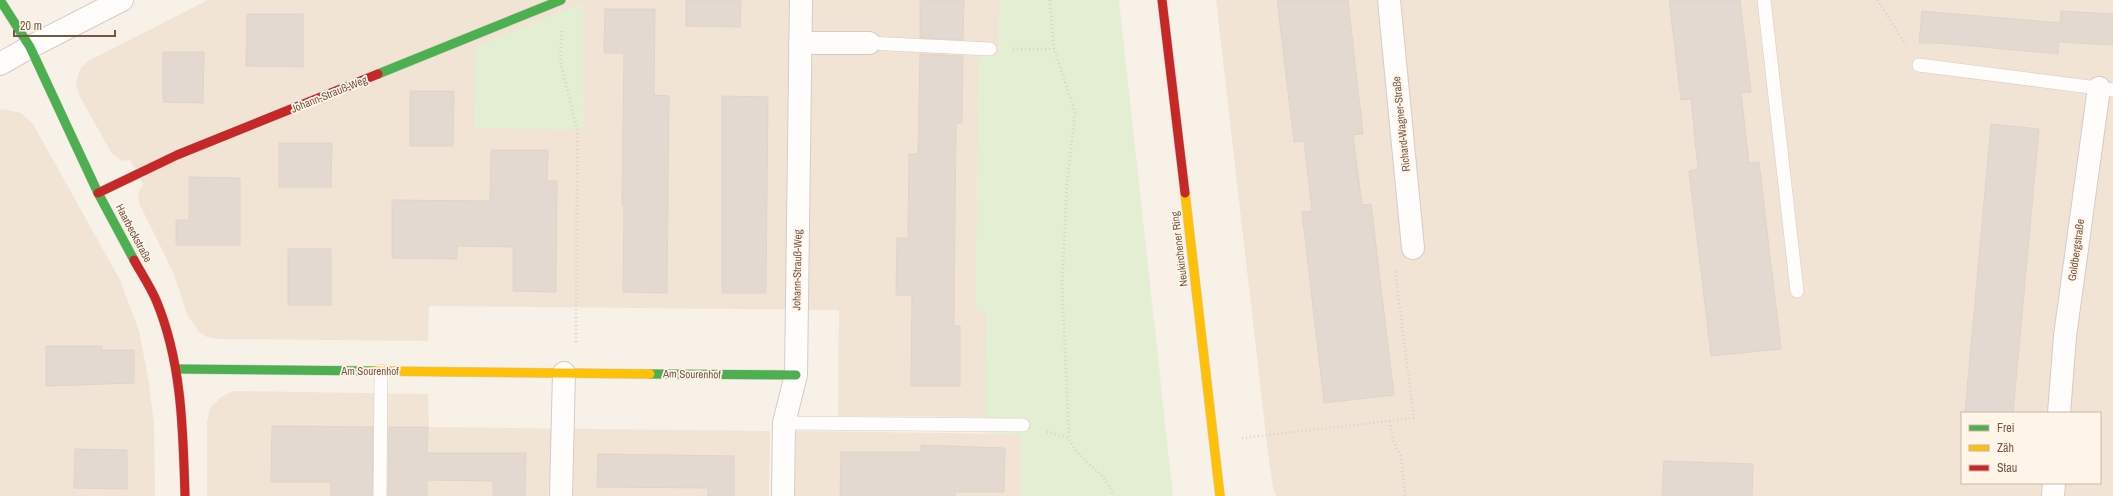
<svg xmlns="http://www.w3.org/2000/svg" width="2113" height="496" font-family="'Archivo Narrow',sans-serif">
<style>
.residential{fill:#f1e4d5;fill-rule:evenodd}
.green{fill:#e3eed2}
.building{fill:#e3d9d0;stroke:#e0d4ca}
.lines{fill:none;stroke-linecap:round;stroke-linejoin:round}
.lane-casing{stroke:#d6ccc5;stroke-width:14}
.street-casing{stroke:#d6ccc5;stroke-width:24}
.fast-casing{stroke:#d6ccc5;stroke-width:10}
.slow-casing{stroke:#d6ccc5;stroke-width:10}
.jam-casing{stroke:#d6ccc5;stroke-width:10}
.path{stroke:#dad1cb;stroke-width:2.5;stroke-dasharray:1 3;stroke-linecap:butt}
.lane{stroke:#fefdfc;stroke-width:13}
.street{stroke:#fefdfc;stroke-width:22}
.fast{stroke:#4caf50;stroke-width:9}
.slow{stroke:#ffc107;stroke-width:9}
.jam{stroke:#c62828;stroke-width:9}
.labels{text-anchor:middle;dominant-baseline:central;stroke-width:3.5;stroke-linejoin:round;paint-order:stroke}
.street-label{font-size:11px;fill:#765747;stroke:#fff6e9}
</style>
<rect width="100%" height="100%" fill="#f7f1e8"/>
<g class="residential">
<path d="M 208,0 L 1000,0 L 999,55 L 979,55 L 976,311 L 986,311 L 986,417 L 838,416 L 839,310 L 429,306 L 428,341 L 217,339 L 207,337 L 199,332 L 188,316 L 173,272 L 139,203 L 138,193 L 143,184 L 130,160 L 123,161 L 112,154 L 80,97 L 76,83 L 80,69 L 88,61 Z"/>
<path d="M 1216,0 L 2113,0 L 2113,496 L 1276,496 L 1273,488 L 1268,453 ZM 1962,413 L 2100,413 L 2100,483 L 1962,483 Z"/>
<path d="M 3,109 L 21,113 L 33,124 L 120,280 L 139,331 L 148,377 L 154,423 L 155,496 L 0,496 L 0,110 Z"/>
<path d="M 234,391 L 428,394 L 429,427 L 770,431 L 769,496 L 207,496 L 207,423 L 210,408 L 221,397 Z"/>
<path d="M 796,431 L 1021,434 L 1020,496 L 795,496 Z"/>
</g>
<g class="green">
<path d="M 1000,0 L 1119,0 L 1173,496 L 1020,496 L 1021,434 L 985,433 L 986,311 L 976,311 L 979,55 L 999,55 Z"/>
<path d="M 583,2 L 584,130 L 474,128 L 475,47 Z"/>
</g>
<g class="building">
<path d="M 686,0 L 741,0 L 740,27 L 686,26 Z"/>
<path d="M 920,0 L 964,0 L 963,40 L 920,38 Z"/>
<path d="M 1277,0 L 1348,0 L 1363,134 L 1353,135 L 1362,205 L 1371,204 L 1394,395 L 1324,403 L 1302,212 L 1312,211 L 1304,141 L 1294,142 Z"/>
<path d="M 1669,0 L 1740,0 L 1751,92 L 1741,93 L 1749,163 L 1759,162 L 1781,349 L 1711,356 L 1689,171 L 1698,169 L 1691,99 L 1681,100 Z"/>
<path d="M 605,9 L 655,9 L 654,95 L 669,96 L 667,293 L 623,292 L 624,206 L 622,206 L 624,53 L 604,53 Z"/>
<path d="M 1922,11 L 2060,23 L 2061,11 L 2113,14 L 2113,45 L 2059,42 L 2058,54 L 1939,43 L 1919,43 Z"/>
<path d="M 247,14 L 303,14 L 303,67 L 246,66 Z"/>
<path d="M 163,52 L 204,52 L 203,103 L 163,102 Z"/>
<path d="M 920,54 L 963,56 L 962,123 L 956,123 L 954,326 L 960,326 L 960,386 L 911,386 L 912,295 L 896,295 L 897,238 L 908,238 L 909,154 L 918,154 Z"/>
<path d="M 410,91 L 454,91 L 453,146 L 410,146 Z"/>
<path d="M 722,96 L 768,97 L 766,293 L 722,293 Z"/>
<path d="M 1991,124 L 2039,129 L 2013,413 L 1965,413 Z"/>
<path d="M 279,143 L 332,143 L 331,187 L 279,187 Z"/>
<path d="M 491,150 L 548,150 L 547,181 L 557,181 L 556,292 L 513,291 L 513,247 L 457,246 L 457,259 L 392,258 L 392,200 L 490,201 Z"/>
<path d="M 189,177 L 240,178 L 240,245 L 176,245 L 176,220 L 189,220 Z"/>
<rect x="288" y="249" width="43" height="56"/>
<path d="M 46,346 L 102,346 L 102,350 L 134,350 L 134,383 L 46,386 Z"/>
<path d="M 272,426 L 373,427 L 372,496 L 331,496 L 331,482 L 271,482 Z"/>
<path d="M 389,427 L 428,427 L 427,453 L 526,453 L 525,496 L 493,496 L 493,481 L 427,480 L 427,496 L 388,496 Z"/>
<path d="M 921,445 L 1005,448 L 1004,492 L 955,492 L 955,496 L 840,496 L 841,452 L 921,452 Z"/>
<path d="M 75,449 L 127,450 L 127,489 L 74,488 Z"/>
<path d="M 598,454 L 734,456 L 734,496 L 708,496 L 708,488 L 597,487 Z"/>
<path d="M 1664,461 L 1753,464 L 1752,496 L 1662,496 Z"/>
</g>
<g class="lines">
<defs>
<g id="lane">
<path d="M 1764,0 L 1797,291"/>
<path d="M 869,43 L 990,49"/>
<path d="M 1919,65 L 2113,90"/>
<path d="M 784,423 L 1023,425"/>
<path d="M 380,496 L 381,371"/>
</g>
<g id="street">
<path d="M 1389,0 L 1413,248"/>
<path d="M 800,43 L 869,43"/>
<path d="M 0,64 L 30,47 L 122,0"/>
<path d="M 2059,413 L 2065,336 L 2099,88"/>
<path d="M 561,496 L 564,373"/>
<path d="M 783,496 L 784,423 L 796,375 L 801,0"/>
<path d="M 2053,496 L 2054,483"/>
</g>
<g id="fast">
<path d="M 0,0 L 30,47 L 98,193 L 134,260"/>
<path d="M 378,74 L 561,0"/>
<path d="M 177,369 L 374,371"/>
<path d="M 650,374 L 796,375"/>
</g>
<g id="slow">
<path d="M 1185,193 L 1220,496"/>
<path d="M 374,371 L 650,374"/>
</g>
<g id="jam">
<path d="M 1162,0 L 1185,193"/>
<path d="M 98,193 L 177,155 L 378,74"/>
<path d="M 134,260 C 141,273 150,286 156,300 C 182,362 183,430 185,496"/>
</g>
</defs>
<use href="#lane" class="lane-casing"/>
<use href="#street" class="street-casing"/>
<use href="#fast" class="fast-casing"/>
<use href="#slow" class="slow-casing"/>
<use href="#jam" class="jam-casing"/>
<g class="path">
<path d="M 1050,0 L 1054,49 L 1075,112 L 1067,184 L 1062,285 L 1069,438 C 1077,461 1108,472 1113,496"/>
<path d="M 1877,0 L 1906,44"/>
<path d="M 562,31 L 560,60 L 577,130 L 576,344"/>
<path d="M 1013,49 L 1054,49"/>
<path d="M 1390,421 L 1393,440 L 1401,456 L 1405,496"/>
<path d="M 1047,432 L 1069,438"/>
<path d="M 1242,438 L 1414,418 L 1395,271"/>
</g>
<use href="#lane" class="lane"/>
<use href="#street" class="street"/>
<use href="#fast" class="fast"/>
<use href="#slow" class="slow"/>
<use href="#jam" class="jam"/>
</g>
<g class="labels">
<g class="street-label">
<text transform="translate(329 94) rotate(-22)">Johann-Strauß-Weg</text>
<text transform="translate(1401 124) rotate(-96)">Richard-Wagner-Straße</text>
<text transform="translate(134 233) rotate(62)">Haarbeckstraße</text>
<text transform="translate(1179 249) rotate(-97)">Neukirchener Ring</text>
<text transform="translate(2076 250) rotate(-82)">Goldbergstraße</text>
<text transform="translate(797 270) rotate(-89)">Johann-Strauß-Weg</text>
<text x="370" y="371">Am Sourenhof</text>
<text transform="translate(692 374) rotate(1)">Am Sourenhof</text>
</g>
</g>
<rect x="1961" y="412" width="140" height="72" fill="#fff6e9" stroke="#c8b6a8"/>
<rect x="1969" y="425" width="20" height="6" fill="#4caf50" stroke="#c8b6a8"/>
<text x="1997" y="432" font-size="12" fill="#765747">Frei</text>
<rect x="1969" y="445" width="20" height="6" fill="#ffc107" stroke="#c8b6a8"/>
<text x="1997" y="452" font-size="12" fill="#765747">Zäh</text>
<rect x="1969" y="465" width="20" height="6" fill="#c62828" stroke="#c8b6a8"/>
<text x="1997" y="472" font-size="12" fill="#765747">Stau</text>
<path d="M14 30v6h101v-6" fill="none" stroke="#765747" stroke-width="2"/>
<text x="20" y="30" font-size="12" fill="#765747" stroke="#fff6e9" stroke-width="3" paint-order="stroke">20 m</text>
</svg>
